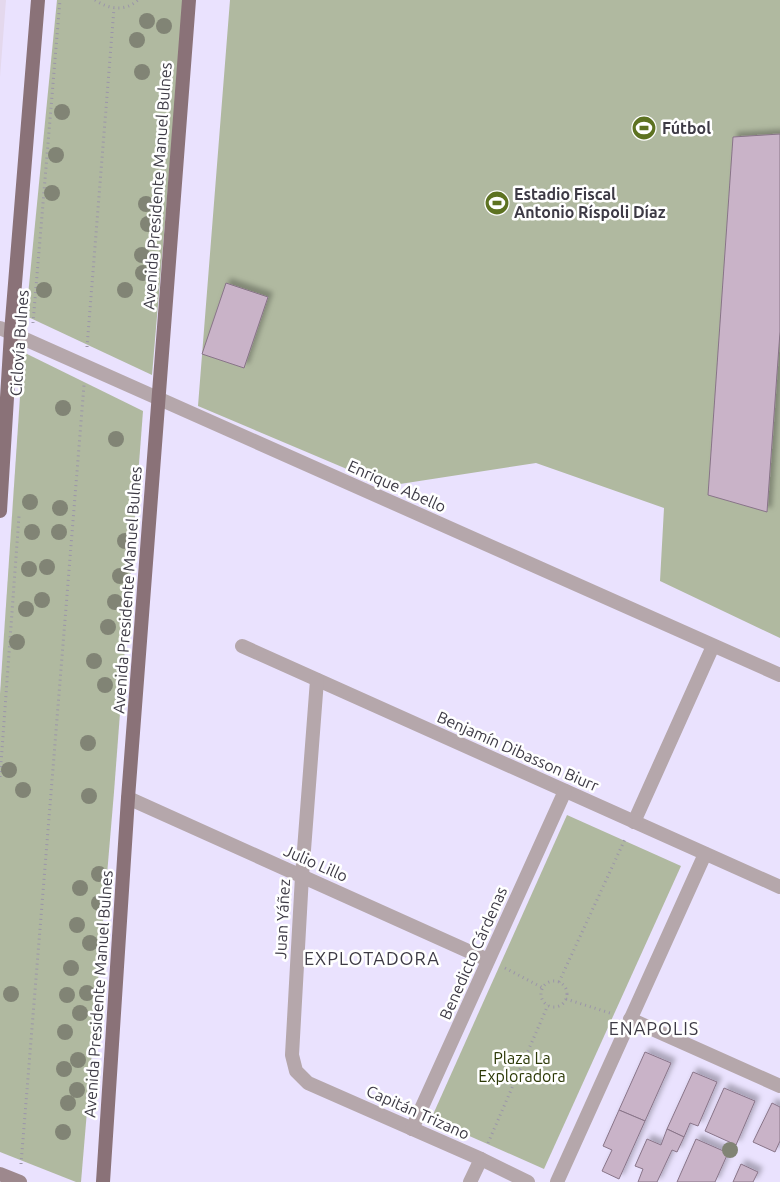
<svg xmlns="http://www.w3.org/2000/svg" width="780" height="1182" font-family="Ubuntu,sans-serif">
<style>
.education{fill:#e4d8ed}
.green{fill:#b0b9a0}
.building{fill:#c9b3c8;stroke:#887488;filter:url(#shadow)}
.lines{fill:none;stroke-linecap:round;stroke-linejoin:round}
.path{stroke:#9b95a9;stroke-width:3;stroke-dasharray:1 4;stroke-linecap:butt}
.minor{stroke:#b5a7ab;stroke-width:14}
.tertiary{stroke:#b5a7ab;stroke-width:14}
.secondary{stroke:#9d888d;stroke-width:14}
.primary{stroke:#8a7278;stroke-width:14}
.tree{fill:#818475}
.labels{text-anchor:middle;dominant-baseline:central;stroke-width:5;stroke-linejoin:round;paint-order:stroke}
.poi-label{font-size:16px;font-weight:bold;fill:#3d3a45;stroke:#fff;text-anchor:start}
.street-label{font-size:16px;fill:#3d3a45;stroke:#fff}
.park-label{font-size:16px;fill:#2b3805;stroke:#fff}
.neighbourhood-label{font-size:18px;letter-spacing:1px;fill:#3d3a45;stroke:#fff}
</style>
<defs>
<filter id="shadow"><feDropShadow dx="4.5" dy="-4.5" stdDeviation="2.5" flood-color="#0004"/></filter>
</defs>
<rect width="100%" height="100%" fill="#eae2fe"/>
<path class="education" d="M 0,0 L 6,0 L 0,77 Z"/>
<g class="green">
<path d="M 57,0 L 184,0 L 152,375 L 26,316 Z"/>
<path d="M 230,0 L 780,0 L 780,638 L 660,581 L 664,508 L 536,463 L 387,486 L 198,406 Z"/>
<path d="M 23,352 L 143,411 L 114,792 L 81,1182 L 76,1182 L 0,1152 L 0,694 Z"/>
<path d="M 567,815 L 681,866 L 544,1169 L 431,1119 Z"/>
</g>
<g class="building">
<path d="M 780,134 L 780,332 L 767,512 L 708,495 L 733,137 Z"/>
<path d="M 226,283 L 268,297 L 244,368 L 202,354 Z"/>
<path d="M 645,1052 L 671,1063 L 645,1121 L 619,1110 Z"/>
<path d="M 693,1072 L 717,1082 L 698,1126 L 690,1123 L 684,1137 L 667,1129 Z"/>
<path d="M 724,1088 L 755,1101 L 736,1145 L 705,1131 Z"/>
<path d="M 772,1103 L 780,1107 L 780,1141 L 775,1152 L 753,1142 Z"/>
<path d="M 619,1110 L 645,1121 L 619,1179 L 602,1171 L 612,1150 L 603,1146 Z"/>
<path d="M 667,1129 L 684,1137 L 677,1152 L 672,1150 L 657,1182 L 638,1182 L 643,1169 L 635,1166 L 647,1139 L 661,1145 Z"/>
<path d="M 696,1139 L 728,1153 L 715,1182 L 677,1182 Z"/>
<path d="M 741,1164 L 758,1172 L 753,1182 L 733,1182 Z"/>
</g>
<g class="lines">
<g class="path">
<path d="M 95,0 C 108,9 125,12 138,0"/>
<path d="M 33,323 L 60,0"/>
<path d="M 87,347 L 114,8"/>
<path d="M 0,777 L 19,516"/>
<path d="M 505,968 L 543,988"/>
<circle cx="554" cy="994" r="13"/>
<path d="M 559,982 L 626,837"/>
<path d="M 566,999 L 613,1014"/>
<path d="M 488,1143 L 548,1005"/>
<path d="M 21,1164 L 84,385"/>
</g>
<g class="minor">
<path d="M 242,646 L 780,887"/>
<path d="M 317,680 L 302,876 L 292,1055 L 296,1071 L 308,1083 L 481,1159 L 528,1182"/>
<path d="M 128,798 L 488,960"/>
<path d="M 634,822 L 713,646"/>
<path d="M 630,1019 L 780,1086"/>
<path d="M 412,1129 L 565,791"/>
<path d="M 470,1182 L 481,1159"/>
<path d="M 557,1182 L 705,854"/>
</g>
<path class="tertiary" d="M 0,328 L 780,675"/>
<path class="secondary" d="M 0,1174 L 20,1182"/>
<g class="primary">
<path d="M 0,511 L 11,333 L 38,0"/>
<path d="M 103,1182 L 128,798 L 189,0"/>
</g>
</g>
<g class="tree">
<circle cx="147" cy="21" r="8"/>
<circle cx="164" cy="26" r="8"/>
<circle cx="137" cy="40" r="8"/>
<circle cx="142" cy="72" r="8"/>
<circle cx="62" cy="112" r="8"/>
<circle cx="56" cy="155" r="8"/>
<circle cx="52" cy="193" r="8"/>
<circle cx="146" cy="204" r="8"/>
<circle cx="148" cy="224" r="8"/>
<circle cx="142" cy="255" r="8"/>
<circle cx="143" cy="273" r="8"/>
<circle cx="44" cy="290" r="8"/>
<circle cx="125" cy="290" r="8"/>
<circle cx="63" cy="408" r="8"/>
<circle cx="116" cy="439" r="8"/>
<circle cx="30" cy="502" r="8"/>
<circle cx="60" cy="508" r="8"/>
<circle cx="32" cy="532" r="8"/>
<circle cx="59" cy="532" r="8"/>
<circle cx="125" cy="541" r="8"/>
<circle cx="47" cy="567" r="8"/>
<circle cx="29" cy="569" r="8"/>
<circle cx="120" cy="576" r="8"/>
<circle cx="42" cy="600" r="8"/>
<circle cx="115" cy="602" r="8"/>
<circle cx="26" cy="609" r="8"/>
<circle cx="108" cy="627" r="8"/>
<circle cx="17" cy="642" r="8"/>
<circle cx="94" cy="661" r="8"/>
<circle cx="105" cy="685" r="8"/>
<circle cx="88" cy="743" r="8"/>
<circle cx="9" cy="770" r="8"/>
<circle cx="23" cy="790" r="8"/>
<circle cx="89" cy="796" r="8"/>
<circle cx="99" cy="874" r="8"/>
<circle cx="80" cy="888" r="8"/>
<circle cx="99" cy="903" r="8"/>
<circle cx="77" cy="925" r="8"/>
<circle cx="90" cy="943" r="8"/>
<circle cx="71" cy="968" r="8"/>
<circle cx="87" cy="993" r="8"/>
<circle cx="11" cy="994" r="8"/>
<circle cx="67" cy="995" r="8"/>
<circle cx="80" cy="1013" r="8"/>
<circle cx="65" cy="1032" r="8"/>
<circle cx="78" cy="1060" r="8"/>
<circle cx="64" cy="1069" r="8"/>
<circle cx="77" cy="1090" r="8"/>
<circle cx="68" cy="1103" r="8"/>
<circle cx="63" cy="1132" r="8"/>
<circle cx="730" cy="1150" r="8"/>
</g>
<defs>
<symbol id="stadium-disc" viewBox="-11 -11 22 22"><circle r="9.5" fill="#5d7221" stroke="#fff"/><path d="M0-5a6.5 5 0 1 0 0 10a6.5 5 0 1 0 0-10ZM-3.5-1.8h7v3.6h-7Z" fill="#fff"/></symbol>
</defs>
<g fill-rule="evenodd">
<use href="#stadium-disc" x="630" y="114" width="28" height="28"/>
<use href="#stadium-disc" x="483" y="189" width="28" height="28"/>
</g>
<g class="labels">
<g class="poi-label">
<text x="662" y="128">Fútbol</text>
<text x="514" y="194">Estadio Fiscal<tspan x="514" dy="18">Antonio Ríspoli Díaz</tspan></text>
</g>
<g class="street-label">
<text transform="translate(157 186) rotate(-86)">Avenida Presidente Manuel Bulnes</text>
<text transform="translate(19 343) rotate(-86)">Ciclovía Bulnes</text>
<text transform="translate(397 486) rotate(24)">Enrique Abello</text>
<text transform="translate(127 590) rotate(-86)">Avenida Presidente Manuel Bulnes</text>
<text transform="translate(518 751) rotate(24)">Benjamín Dibasson Biurr</text>
<text transform="translate(316 863) rotate(24)">Julio Lillo</text>
<text transform="translate(282 919) rotate(-87)">Juan Yáñez</text>
<text transform="translate(473 953) rotate(-66)">Benedicto Cárdenas</text>
<text transform="translate(98 994) rotate(-86)">Avenida Presidente Manuel Bulnes</text>
<text transform="translate(418 1112) rotate(24)">Capitán Trizano</text>
</g>
<g class="park-label">
<text x="522" y="1058">Plaza La<tspan x="522" dy="18">Exploradora</tspan></text>
</g>
<g class="neighbourhood-label">
<text x="372" y="958">EXPLOTADORA</text>
<text x="654" y="1028">ENAPOLIS</text>
</g>
</g>
</svg>
